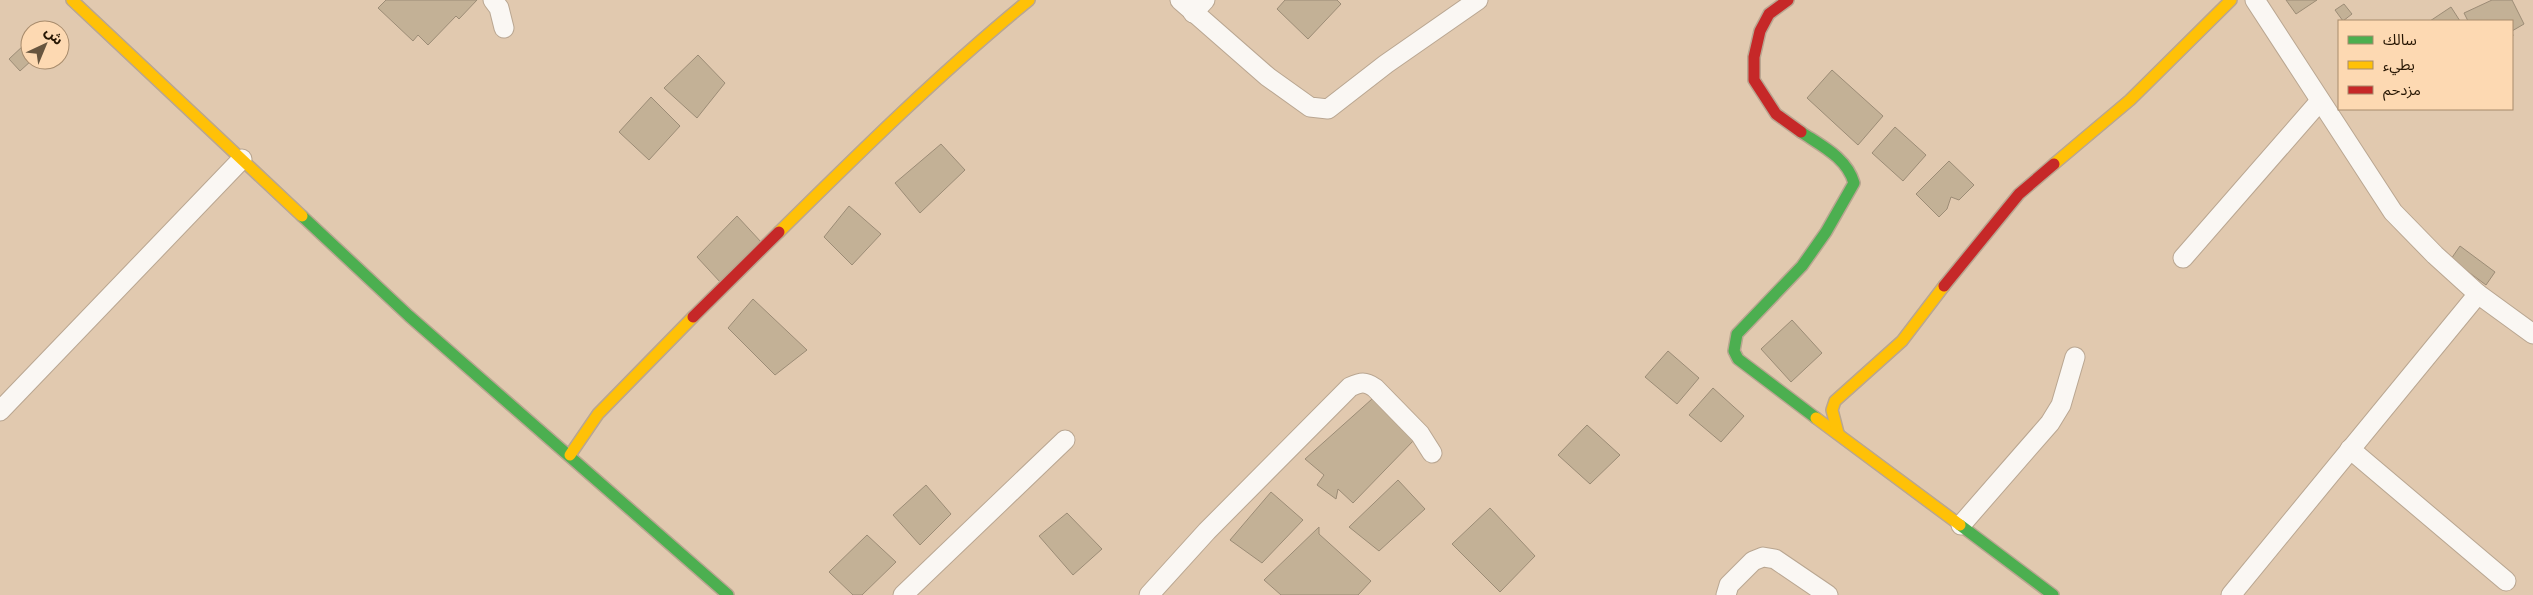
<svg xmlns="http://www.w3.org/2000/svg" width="2533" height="595" font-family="'Times New Roman','Noto Sans Arabic',serif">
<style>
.building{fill:#c3b196;stroke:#9c8c76}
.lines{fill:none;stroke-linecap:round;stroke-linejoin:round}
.street-casing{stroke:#b9a691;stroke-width:21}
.fast-casing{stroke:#b9a691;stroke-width:14}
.slow-casing{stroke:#b9a691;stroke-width:14}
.jam-casing{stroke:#b9a691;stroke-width:14}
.street{stroke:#faf7f3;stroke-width:19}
.fast{stroke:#4caf50;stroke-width:11}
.slow{stroke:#ffc107;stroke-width:11}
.jam{stroke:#c62828;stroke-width:11}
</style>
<rect width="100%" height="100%" fill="#e1c9af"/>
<g class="building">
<path d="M 386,0 L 477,0 L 459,19 L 456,16 L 428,45 L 418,35 L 413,41 L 378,8 Z"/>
<path d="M 1285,0 L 1337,0 L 1341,4 L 1308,39 L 1277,9 Z"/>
<path d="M 2286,0 L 2317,0 L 2296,14 Z"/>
<path d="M 2492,0 L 2512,0 L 2524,24 L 2512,31 L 2513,36 L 2512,36 L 2512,21 L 2468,21 L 2464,13 Z"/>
<path d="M 2344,4 L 2352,14 L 2343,21 L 2335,10 Z"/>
<path d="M 2451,7 L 2460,21 L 2430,21 Z"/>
<path d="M 24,45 L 30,52 L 32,60 L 20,71 L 9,59 Z"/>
<path d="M 698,55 L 725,83 L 697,118 L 664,88 Z"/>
<path d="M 1832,70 L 1883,116 L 1858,145 L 1807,98 Z"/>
<path d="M 651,97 L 680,126 L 649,160 L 619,132 Z"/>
<path d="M 1895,127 L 1926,155 L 1903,181 L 1872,153 Z"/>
<path d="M 941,144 L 965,170 L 920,213 L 895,183 Z"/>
<path d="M 1949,161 L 1974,185 L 1959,200 L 1951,197 L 1947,209 L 1939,217 L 1916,194 Z"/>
<path d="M 849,206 L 881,234 L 852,265 L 824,237 Z"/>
<path d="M 737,216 L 762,243 L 721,283 L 697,257 Z"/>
<path d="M 2460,246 L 2495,272 L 2486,285 L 2451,259 Z"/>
<path d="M 753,299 L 807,350 L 775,375 L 728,328 Z"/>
<path d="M 1792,320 L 1822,353 L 1791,382 L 1761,349 Z"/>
<path d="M 1668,351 L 1699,378 L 1677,404 L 1645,377 Z"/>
<path d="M 1713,388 L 1744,416 L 1721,442 L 1689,415 Z"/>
<path d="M 1372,399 L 1415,439 L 1353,503 L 1338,489 L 1336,499 L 1317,485 L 1324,475 L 1305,459 Z"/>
<path d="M 1587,425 L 1620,455 L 1590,484 L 1558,455 Z"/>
<path d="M 1398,480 L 1425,509 L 1379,551 L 1349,527 Z"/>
<path d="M 926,485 L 951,514 L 920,545 L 893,515 Z"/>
<path d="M 1271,492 L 1303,520 L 1262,563 L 1230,540 Z"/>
<path d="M 1490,508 L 1535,556 L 1500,592 L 1452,544 Z"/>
<path d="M 1067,513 L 1102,549 L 1073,575 L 1039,536 Z"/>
<path d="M 1319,527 L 1319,534 L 1371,581 L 1358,595 L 1281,595 L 1264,580 Z"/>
<path d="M 867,535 L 896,562 L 862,595 L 853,595 L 829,572 Z"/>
</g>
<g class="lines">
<defs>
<g id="street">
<path d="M 493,0 L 499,8 L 504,28"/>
<path d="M 1180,0 L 1268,77 L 1310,107 L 1328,109 L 1386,64 L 1478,0"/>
<path d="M 2255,0 L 2393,212 L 2435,255 L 2478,294 L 2533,334"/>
<path d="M 1193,13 L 1205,0"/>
<path d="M 2183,258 L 2320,101"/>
<path d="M 0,411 L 242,159"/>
<path d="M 2350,449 L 2506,581"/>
<path d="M 1961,525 L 2050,423 L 2061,405 L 2075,357"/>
<path d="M 903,595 L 1065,440"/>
<path d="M 1149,595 L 1207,531 L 1350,387 C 1361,382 1365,381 1375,388 L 1420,434 L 1432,453"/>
<path d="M 1726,595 L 1729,585 L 1753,561 L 1763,557 L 1775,559 L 1828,595"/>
<path d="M 2231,595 L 2478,294"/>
</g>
<g id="fast">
<path d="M 1801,132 C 1822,146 1847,158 1854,183 L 1826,232 L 1802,266 L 1737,334 L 1734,351 L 1738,359 L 1816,418"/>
<path d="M 302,216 L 409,316 L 728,595"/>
<path d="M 1960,525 L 2053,595"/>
</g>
<g id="slow">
<path d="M 72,0 L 302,216"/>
<path d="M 2054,164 L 2130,100 L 2231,0"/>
<path d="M 779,232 C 860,152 941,72 1029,0"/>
<path d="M 1816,418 L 1960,525"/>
<path d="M 1838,433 L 1832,410 L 1835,401 L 1902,341 L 1944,286"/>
<path d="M 570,455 L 598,414 L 693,317"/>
</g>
<g id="jam">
<path d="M 1788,0 L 1769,14 L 1760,31 L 1754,57 L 1754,80 L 1776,114 L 1801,132"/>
<path d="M 1944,286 L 2019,194 L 2054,164"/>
<path d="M 693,317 L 779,232"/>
</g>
</defs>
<use href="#street" class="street-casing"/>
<use href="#fast" class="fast-casing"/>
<use href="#slow" class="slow-casing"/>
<use href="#jam" class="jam-casing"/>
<use href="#street" class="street"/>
<use href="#fast" class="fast"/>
<use href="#slow" class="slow"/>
<use href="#jam" class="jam"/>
</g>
<rect x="2338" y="20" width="175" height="90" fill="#fdd9b2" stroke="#a78b6c"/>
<rect x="2348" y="36" width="25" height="8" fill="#4caf50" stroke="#a78b6c"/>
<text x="2383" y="45" font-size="15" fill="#261603">سالك</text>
<rect x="2348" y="61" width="25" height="8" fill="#ffc107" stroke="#a78b6c"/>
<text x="2383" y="70" font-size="15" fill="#261603">بطيء</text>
<rect x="2348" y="86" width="25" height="8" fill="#c62828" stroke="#a78b6c"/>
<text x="2383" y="95" font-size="15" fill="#261603">مزدحم</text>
<g transform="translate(45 45) rotate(44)"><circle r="24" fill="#fdd9b2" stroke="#a78b6c"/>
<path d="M0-4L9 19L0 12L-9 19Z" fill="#67553f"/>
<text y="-8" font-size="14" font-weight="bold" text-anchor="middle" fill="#261603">ش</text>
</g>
</svg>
